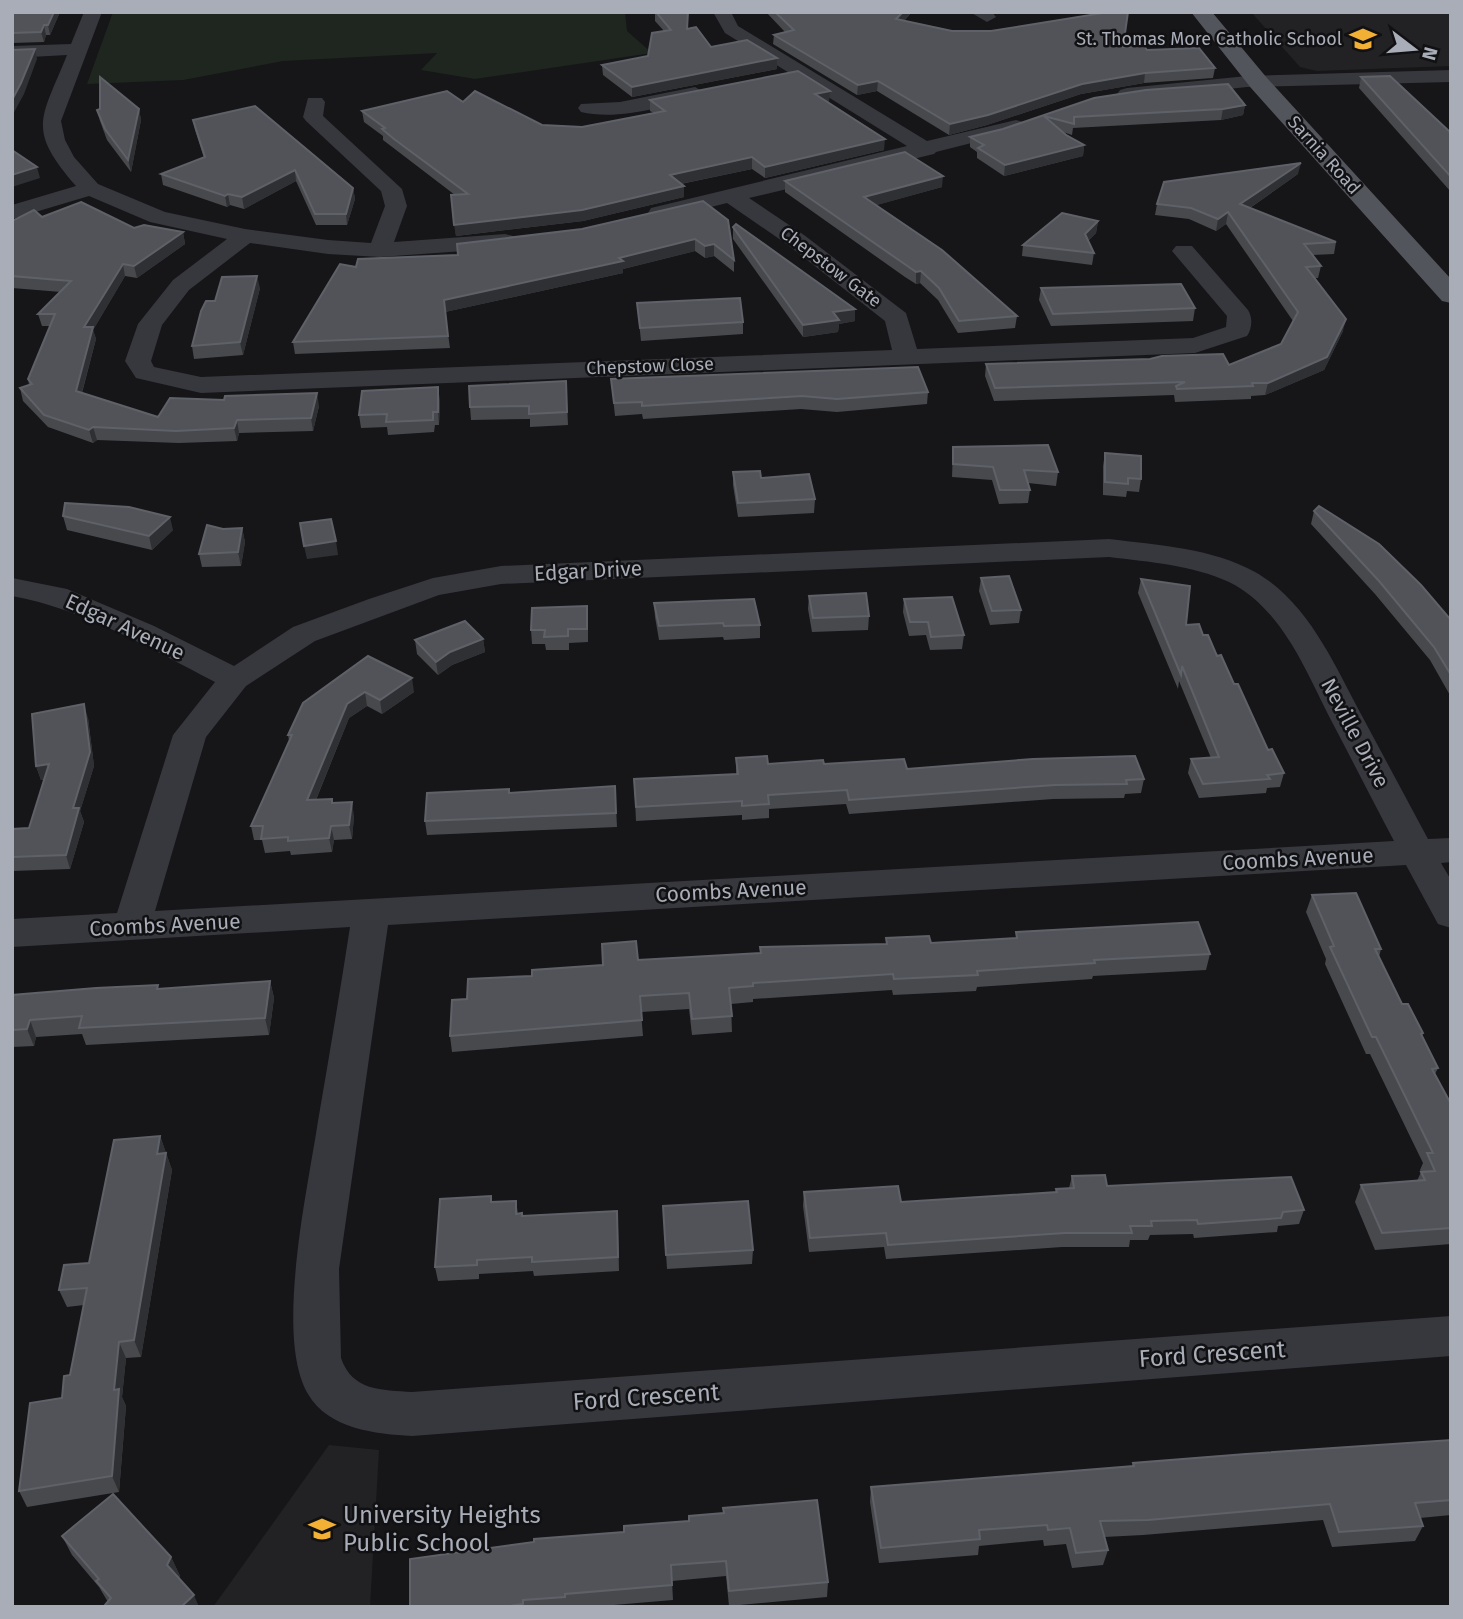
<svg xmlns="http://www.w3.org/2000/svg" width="1463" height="1619" font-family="'Fira Sans',sans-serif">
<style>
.built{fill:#222225}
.green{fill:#1e261f}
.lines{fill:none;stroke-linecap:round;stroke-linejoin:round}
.minor{fill:#37383d;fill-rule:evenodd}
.major{fill:#53555c;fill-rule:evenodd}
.wall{fill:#47494d}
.shaded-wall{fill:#2f3033}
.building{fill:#525359;stroke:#5f6168;stroke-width:2}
.labels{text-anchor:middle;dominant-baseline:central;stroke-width:5;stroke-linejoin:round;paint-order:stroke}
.far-poi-label{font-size:18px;fill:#a8adb8;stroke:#111113;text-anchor:end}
.far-street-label{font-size:18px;fill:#a8adb8;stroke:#111113}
.street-label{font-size:21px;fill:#a8adb8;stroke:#111113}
.near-street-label{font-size:24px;fill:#a8adb8;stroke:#111113}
.near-poi-label{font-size:24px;fill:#a8adb8;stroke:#111113;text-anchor:start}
</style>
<rect width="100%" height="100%" fill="#161618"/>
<g class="built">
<path d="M 1251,12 L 1451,12 L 1451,66 L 1317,71 L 1300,67 Z"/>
<path d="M 329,1445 L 379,1450 L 370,1607 L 213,1607 Z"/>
</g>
<path class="green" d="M 113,12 L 625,12 L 627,31 L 652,53 L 475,79 L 421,70 L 437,53 L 283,61 L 183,80 L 87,84 Z"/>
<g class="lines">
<g class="minor">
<path d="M 84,12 L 102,12 L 61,121 L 65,140 L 74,157 L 98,184 L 165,212 L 245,229 L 328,240 L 371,243 L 385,206 L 381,191 L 306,121 L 303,117 L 308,98 L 322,98 L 325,102 L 323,116 L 402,189 L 407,206 L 394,242 L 505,234 L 513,236 L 516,241 L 513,246 L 505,248 L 380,257 L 328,254 L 250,243 L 189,290 L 162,325 L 151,361 L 154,367 L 201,377 L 892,350 L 885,321 L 788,245 L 727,203 L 659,220 L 651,218 L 648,213 L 651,208 L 907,146 L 725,33 L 713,12 L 731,12 L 738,26 L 927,141 L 1016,120 L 1023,122 L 1026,126 L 1023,130 L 936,152 L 934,154 L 749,198 L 804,235 L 906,313 L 917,349 L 1193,338 L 1226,327 L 1227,316 L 1172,251 L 1176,246 L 1192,246 L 1248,310 C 1253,318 1252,329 1247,336 L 1195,353 L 201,393 L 136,378 L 125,361 L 138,324 L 173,280 L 227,239 L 150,222 L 89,196 L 12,219 L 12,205 L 76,186 C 26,128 41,120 67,55 L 12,58 L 12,46 L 71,44 Z"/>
<path d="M 970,12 L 992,12 L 996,17 L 987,22 Z"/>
<path d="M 1451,70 L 1451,82 L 1247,87 L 1127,100 L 1120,98 L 1117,94 L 1120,90 L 1127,88 L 1247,76 Z"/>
<path d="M 695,87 L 705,93 L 702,97 C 666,106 618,121 581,112 L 578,108 L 581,104 L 620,102 Z"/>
<path d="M 1109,539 C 1157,545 1212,548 1255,572 C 1308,602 1334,664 1362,716 C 1384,757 1406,798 1428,839 L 1451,838 L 1451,862 L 1441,863 L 1451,880 L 1451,928 L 1438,924 L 1406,865 L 388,925 L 339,1269 L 341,1358 C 352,1391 382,1390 412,1392 L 1451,1316 L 1451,1356 L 412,1436 C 376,1434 328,1429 308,1394 C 274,1337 308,1188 318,1121 C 329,1057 340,992 350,927 L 12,947 L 12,919 L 117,913 L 173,735 L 215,682 C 151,649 84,609 12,596 L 12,578 L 67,589 L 154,626 L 234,666 L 293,627 L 369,599 L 433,578 L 501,566 ZM 1109,557 C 1150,562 1192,565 1229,582 C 1283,609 1306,672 1332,722 C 1353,762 1373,801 1394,841 L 155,911 L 206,737 L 246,686 L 315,641 L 439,595 L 501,584 Z"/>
</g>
<path class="major" d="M 1191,12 L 1212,12 L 1267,78 L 1451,279 L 1451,303 L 1442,301 L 1251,88 Z"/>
</g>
<g class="wall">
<path d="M 12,12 L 60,12 L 50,35 L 46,35 L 44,42 L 12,43 Z"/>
<path d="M 655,12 L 688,12 L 688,28 L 711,47 L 777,69 L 632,97 L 603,75 L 602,65 L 648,56 L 664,31 L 655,21 Z"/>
<path d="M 766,12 L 912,12 L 904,21 L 952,31 L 1147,50 L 1215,68 L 1213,78 L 1144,83 L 1081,94 L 987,125 L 949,135 L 877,91 L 857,95 L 773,44 L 774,35 L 785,32 Z"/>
<path d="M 1361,77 L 1451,133 L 1451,192 L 1359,88 Z"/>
<path d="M 1094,98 L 1245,105 L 1243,115 L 1221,120 L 1073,128 L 1072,135 L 1063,132 L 1084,145 L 1083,156 L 1004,176 L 977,158 L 977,152 L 970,147 L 970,137 L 1003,129 Z"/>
<path d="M 650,100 L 829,102 L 827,102 L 884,150 L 765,178 L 752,169 L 681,184 L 684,197 L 583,221 L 456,236 L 451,195 L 455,195 L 383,140 L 383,136 L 364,122 L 362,111 L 463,102 L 542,125 L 582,127 L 654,113 L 650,111 Z"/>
<path d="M 139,109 L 141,120 L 131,172 L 107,140 L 100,121 L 97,110 Z"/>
<path d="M 193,120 L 353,188 L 355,199 L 347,225 L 316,225 L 296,181 L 244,209 L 230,205 L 227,207 L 163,185 L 161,174 L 204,158 L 195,130 Z"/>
<path d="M 1298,174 L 1250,208 L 1336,242 L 1334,254 L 1313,255 L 1321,266 L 1318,278 L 1315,278 L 1343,331 L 1324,370 L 1265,395 L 1251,396 L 1251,399 L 1175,402 L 1174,395 L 994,401 L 985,376 L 986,364 L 1229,365 L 1281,344 L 1293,321 L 1226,224 L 1216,231 L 1189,219 L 1155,215 L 1157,204 Z"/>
<path d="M 785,181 L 942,187 L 876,205 L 1017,316 L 1015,328 L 958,333 L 938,300 L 920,283 L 916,284 L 905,277 L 785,192 Z"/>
<path d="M 703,201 L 734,260 L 734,272 L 714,256 L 705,258 L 695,251 L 623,269 L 623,273 L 445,312 L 450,348 L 295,354 L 293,342 L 356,267 L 458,255 L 582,229 Z"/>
<path d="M 42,217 L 134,228 L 183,232 L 185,244 L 137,278 L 125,276 L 93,330 L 96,339 L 82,393 L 158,417 L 319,406 L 313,431 L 239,433 L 237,441 L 179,443 L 97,440 L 93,443 L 48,427 L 23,401 L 20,388 L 29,385 L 28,379 L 50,326 L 42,326 L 38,314 L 61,292 L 12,288 L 12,221 Z"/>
<path d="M 1098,221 L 1096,233 L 1088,241 L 1094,253 L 1092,265 L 1022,256 L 1023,245 Z"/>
<path d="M 733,227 L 855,321 L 839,324 L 838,332 L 803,337 L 733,239 Z"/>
<path d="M 260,288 L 243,355 L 194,359 L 192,346 L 215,301 Z"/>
<path d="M 1041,288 L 1195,308 L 1193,321 L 1051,326 L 1039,300 Z"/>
<path d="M 637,303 L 743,322 L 743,334 L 641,341 Z"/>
<path d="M 611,379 L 928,392 L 927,404 L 837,412 L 801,409 L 643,419 L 642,414 L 615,416 Z"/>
<path d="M 566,381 L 568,425 L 530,427 L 530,419 L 471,420 L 470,407 Z"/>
<path d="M 440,400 L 439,425 L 435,425 L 434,432 L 388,435 L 387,427 L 361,428 L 359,415 Z"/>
<path d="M 953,447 L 1058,472 L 1056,486 L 1028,483 L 1030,490 L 1028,503 L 999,504 L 992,480 L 952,477 Z"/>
<path d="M 1105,453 L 1141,479 L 1139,492 L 1127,491 L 1126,497 L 1103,495 L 1103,466 Z"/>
<path d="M 733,472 L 761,478 L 815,499 L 814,513 L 738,517 L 733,485 Z"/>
<path d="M 1314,511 L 1451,620 L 1451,697 L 1430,660 L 1375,594 L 1311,524 Z"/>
<path d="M 63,516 L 173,530 L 152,550 L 67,530 Z"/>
<path d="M 242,528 L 245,542 L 241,566 L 202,567 L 199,554 Z"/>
<path d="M 981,578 L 1021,610 L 1019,623 L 990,625 L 979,591 Z"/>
<path d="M 1141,579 L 1186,625 L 1203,635 L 1234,684 L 1268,750 L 1284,773 L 1280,787 L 1267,788 L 1266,793 L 1199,798 L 1188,773 L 1191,759 L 1211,758 L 1179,681 L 1178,689 L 1138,593 Z"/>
<path d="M 809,596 L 869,616 L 868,630 L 812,632 L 808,609 Z"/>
<path d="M 904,599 L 964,635 L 962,649 L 930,650 L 926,635 L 909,636 L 903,612 Z"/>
<path d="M 654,603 L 760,625 L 760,638 L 724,640 L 723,637 L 659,640 L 655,617 Z"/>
<path d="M 588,619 L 588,642 L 569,643 L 569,650 L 546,650 L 545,644 L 532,644 L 531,630 Z"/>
<path d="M 483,639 L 485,652 L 452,665 L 438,675 L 417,654 L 415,640 Z"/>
<path d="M 368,656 L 414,692 L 382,714 L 367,706 L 349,718 L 316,800 L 333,803 L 354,816 L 352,839 L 334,840 L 332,852 L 291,855 L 290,851 L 265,853 L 262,840 L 254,840 L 251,826 L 289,741 L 288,735 Z"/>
<path d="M 88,718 L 94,766 L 80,811 L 84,822 L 70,869 L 12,871 L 12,829 L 29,828 L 44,780 L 41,780 L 36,766 Z"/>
<path d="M 736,758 L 768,764 L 824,764 L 1144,779 L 1141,793 L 1125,794 L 1124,798 L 1053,799 L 849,814 L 846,804 L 769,809 L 769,818 L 742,820 L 742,815 L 636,821 L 634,779 L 736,774 Z"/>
<path d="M 615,786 L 617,827 L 427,835 L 425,821 L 510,793 Z"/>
<path d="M 1312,895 L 1381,949 L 1379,957 L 1402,1004 L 1423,1033 L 1422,1036 L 1438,1068 L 1435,1074 L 1451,1104 L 1451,1244 L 1375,1250 L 1355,1202 L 1361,1185 L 1417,1181 L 1421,1172 L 1420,1170 L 1423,1163 L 1370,1054 L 1366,1054 L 1325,964 L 1326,959 L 1306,912 Z"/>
<path d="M 1016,932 L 1210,954 L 1206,970 L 1093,976 L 1092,979 L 977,987 L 976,991 L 893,995 L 892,990 L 753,999 L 753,1002 L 731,1004 L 732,1032 L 692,1035 L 689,1009 L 641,1012 L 643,1036 L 452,1052 L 450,1036 L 467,999 L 532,976 L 638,960 L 760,953 L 760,947 L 886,944 L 886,938 L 931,943 L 1016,938 Z"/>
<path d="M 270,981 L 274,998 L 269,1035 L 86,1045 L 82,1034 L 36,1037 L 34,1046 L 12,1047 L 12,995 L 160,989 Z"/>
<path d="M 160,1136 L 172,1170 L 141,1357 L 126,1358 L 122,1397 L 126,1406 L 119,1492 L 27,1507 L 19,1491 L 62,1398 L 70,1375 L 84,1305 L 67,1307 L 59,1290 L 89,1263 Z"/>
<path d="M 1072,1176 L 1107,1186 L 1304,1210 L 1299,1224 L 1278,1226 L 1277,1232 L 1194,1238 L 1193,1234 L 1150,1235 L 1148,1240 L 1130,1240 L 1129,1247 L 1062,1247 L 886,1259 L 884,1247 L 809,1252 L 803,1206 L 804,1192 L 901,1202 L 1055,1192 L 1056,1189 L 1069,1188 Z"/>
<path d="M 491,1196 L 492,1202 L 516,1201 L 518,1214 L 522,1216 L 618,1225 L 619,1271 L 534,1276 L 533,1271 L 479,1274 L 479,1279 L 438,1281 L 435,1267 Z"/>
<path d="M 663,1206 L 753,1250 L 752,1264 L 667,1269 Z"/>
<path d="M 1451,1440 L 1451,1515 L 1420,1518 L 1423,1526 L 1415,1541 L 1332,1547 L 1323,1520 L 1143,1535 L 1104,1537 L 1108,1550 L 1103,1565 L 1072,1568 L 1066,1544 L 1044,1546 L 1043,1540 L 979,1546 L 978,1555 L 879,1563 L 870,1502 L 871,1487 L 1132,1466 L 1133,1463 Z"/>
<path d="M 723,1508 L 828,1582 L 827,1597 L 729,1606 L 726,1576 L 672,1581 L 673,1600 L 590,1607 L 410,1607 L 624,1532 L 689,1521 L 723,1513 Z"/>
<path d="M 62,1536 L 171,1557 L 180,1576 L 179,1578 L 199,1607 L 106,1607 L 105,1605 L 108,1602 L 99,1587 L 72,1555 Z"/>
</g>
<g class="shaded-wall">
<path d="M 54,12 L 60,12 L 50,35 L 48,25 Z"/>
<path d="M 903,12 L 912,12 L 896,29 L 896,19 Z"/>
<path d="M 44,25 L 46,35 L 44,42 L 41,32 Z"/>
<path d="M 35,49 L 37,59 L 24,94 L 12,116 L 12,100 Z"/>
<path d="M 777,58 L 777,69 L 632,97 L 632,87 Z"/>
<path d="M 1145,73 L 1144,83 L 1081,94 L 987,125 L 949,135 L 950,124 L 1082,84 Z"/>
<path d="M 878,81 L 877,91 L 857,95 L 858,85 Z"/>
<path d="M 830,91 L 829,102 L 814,105 L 815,94 Z"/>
<path d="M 1245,105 L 1243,115 L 1221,120 L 1223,109 Z"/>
<path d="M 139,109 L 141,120 L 131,172 L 128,160 Z"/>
<path d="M 885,139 L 884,150 L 765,178 L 765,167 Z"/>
<path d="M 1084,145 L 1083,156 L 1004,176 L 1005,165 Z"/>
<path d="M 752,157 L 752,169 L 670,186 L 670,175 Z"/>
<path d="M 1301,163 L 1298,174 L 1238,216 L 1240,204 Z"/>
<path d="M 37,167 L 40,178 L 12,187 L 12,175 Z"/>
<path d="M 295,170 L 296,181 L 244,209 L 242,197 Z"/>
<path d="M 943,176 L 942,187 L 863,209 L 864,197 Z"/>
<path d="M 684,186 L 684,197 L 583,221 L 456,236 L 454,225 Z"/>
<path d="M 353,188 L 355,199 L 347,225 L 346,214 Z"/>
<path d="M 228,194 L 230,205 L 227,207 L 225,196 Z"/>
<path d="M 1228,212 L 1226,224 L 1216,231 L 1218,219 Z"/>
<path d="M 1098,221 L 1096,233 L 1083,246 L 1085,234 Z"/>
<path d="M 183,232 L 185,244 L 137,278 L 134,266 Z"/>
<path d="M 695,239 L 695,251 L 623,269 L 623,273 L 445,312 L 444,300 Z"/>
<path d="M 714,244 L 714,256 L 705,258 L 705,246 Z"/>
<path d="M 123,264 L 125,276 L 93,330 L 96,339 L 79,403 L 76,391 L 84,327 Z"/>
<path d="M 921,271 L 920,283 L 916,284 L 916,272 Z"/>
<path d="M 257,276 L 260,288 L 243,355 L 240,342 Z"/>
<path d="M 855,309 L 855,321 L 839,324 L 838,332 L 803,337 L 803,325 L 833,312 Z"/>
<path d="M 1346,319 L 1343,331 L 1324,370 L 1265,395 L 1268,383 Z"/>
<path d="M 438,387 L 440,400 L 439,425 L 438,412 Z"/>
<path d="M 317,393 L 319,406 L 313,431 L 311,418 Z"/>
<path d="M 237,420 L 239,433 L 237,441 L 234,428 Z"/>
<path d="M 93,427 L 97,440 L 93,443 L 89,430 Z"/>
<path d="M 170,517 L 173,530 L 152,550 L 149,536 Z"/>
<path d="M 242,528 L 245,542 L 241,566 L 238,552 Z"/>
<path d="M 336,541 L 338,555 L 307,559 L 304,546 Z"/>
<path d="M 483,639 L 485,652 L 452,665 L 438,675 L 436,662 L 450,652 Z"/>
<path d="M 412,678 L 414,692 L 382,714 L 380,700 Z"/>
<path d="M 365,692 L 367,706 L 349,718 L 310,814 L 307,800 L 347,704 Z"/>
<path d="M 84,704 L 88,718 L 94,766 L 80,811 L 84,822 L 70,869 L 66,855 L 73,808 Z"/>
<path d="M 49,764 L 53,778 L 41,780 L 36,766 Z"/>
<path d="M 352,802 L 354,816 L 352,839 L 349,825 Z"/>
<path d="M 331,826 L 334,840 L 332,852 L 329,838 Z"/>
<path d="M 270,981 L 274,998 L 269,1035 L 265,1018 Z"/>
<path d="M 30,1020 L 36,1037 L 34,1046 L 27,1029 Z"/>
<path d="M 160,1136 L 172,1170 L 141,1357 L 134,1340 L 157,1154 Z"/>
<path d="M 119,1342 L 126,1358 L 122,1397 L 126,1406 L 119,1492 L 112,1476 L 114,1390 Z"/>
<path d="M 171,1557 L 180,1576 L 175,1584 L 167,1565 Z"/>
<path d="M 194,1595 L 199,1607 L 181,1607 Z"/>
</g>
<g class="building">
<path d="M 12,12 L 54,12 L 48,25 L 44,25 L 41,32 L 12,33 Z"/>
<path d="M 656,12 L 688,12 L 687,29 L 696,27 L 711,47 L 747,40 L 777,58 L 632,87 L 602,65 L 648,56 L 652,33 L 671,30 Z"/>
<path d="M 775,12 L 903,12 L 896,19 L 952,31 L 991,31 L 1109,12 L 1128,12 L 1123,47 L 1144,46 L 1147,50 L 1199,48 L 1215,68 L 1145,73 L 1082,84 L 988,115 L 950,124 L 878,81 L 858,85 L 774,35 L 794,30 Z"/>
<path d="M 35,49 L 21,83 L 12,100 L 12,50 Z"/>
<path d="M 798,71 L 830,91 L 815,94 L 885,139 L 765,167 L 752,157 L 670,175 L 684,186 L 582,210 L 454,225 L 451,195 L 468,194 L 394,139 L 382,129 L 385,128 L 362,111 L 447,91 L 463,102 L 475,91 L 542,125 L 582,127 L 665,111 L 650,100 Z"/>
<path d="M 1390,76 L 1451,133 L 1451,177 L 1361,77 Z"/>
<path d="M 100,77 L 139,109 L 128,160 L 105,129 L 97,110 L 100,109 Z"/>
<path d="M 1228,84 L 1245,105 L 1223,109 L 1074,117 L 1074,124 L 1044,116 L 1066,135 L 1084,145 L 1005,165 L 978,148 L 984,145 L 970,137 L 1003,129 L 1094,98 L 1146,90 Z"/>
<path d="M 255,106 L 353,188 L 346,214 L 315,214 L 295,170 L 242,197 L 228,194 L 225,196 L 161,174 L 205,157 L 193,120 Z"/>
<path d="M 12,150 L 37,167 L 12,175 Z"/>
<path d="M 905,152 L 943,176 L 864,197 L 942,250 L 1017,316 L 959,321 L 939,288 L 921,271 L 916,272 L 906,265 L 785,181 Z"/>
<path d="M 1301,163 L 1240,204 L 1336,242 L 1304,244 L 1321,266 L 1306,267 L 1346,319 L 1327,357 L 1268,383 L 1252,383 L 1253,386 L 1177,389 L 1176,386 L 1185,382 L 995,388 L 986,364 L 1150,359 L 1162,356 L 1223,354 L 1229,365 L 1281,344 L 1298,312 L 1228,212 L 1218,219 L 1191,208 L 1157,204 L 1164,182 Z"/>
<path d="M 703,201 L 728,220 L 734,260 L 714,244 L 705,246 L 695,239 L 619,258 L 623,261 L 444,300 L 448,336 L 293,342 L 340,264 L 356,267 L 358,259 L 458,255 L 457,244 L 582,229 Z"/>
<path d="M 81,202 L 134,228 L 144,225 L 183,232 L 134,266 L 123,264 L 84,327 L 93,327 L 76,391 L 158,417 L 170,398 L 224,400 L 225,396 L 317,393 L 311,418 L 237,420 L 234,428 L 176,431 L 93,427 L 89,430 L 44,415 L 20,388 L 32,384 L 28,379 L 55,314 L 38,314 L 71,281 L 12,276 L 12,221 L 34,210 L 42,217 Z"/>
<path d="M 1062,213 L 1098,221 L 1085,234 L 1094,253 L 1023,245 Z"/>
<path d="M 736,224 L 855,309 L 833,312 L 839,320 L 803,325 L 733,227 Z"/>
<path d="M 257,276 L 240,342 L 192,346 L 201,311 L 206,301 L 215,301 L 222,277 Z"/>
<path d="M 1181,284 L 1195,308 L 1053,314 L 1041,288 Z"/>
<path d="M 740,298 L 743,322 L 640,328 L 637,303 Z"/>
<path d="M 918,367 L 928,392 L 837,399 L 802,396 L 642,406 L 642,402 L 614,403 L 611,379 Z"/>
<path d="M 566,381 L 567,412 L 529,414 L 529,406 L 470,407 L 469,386 Z"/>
<path d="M 438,387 L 438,412 L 433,412 L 433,420 L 386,422 L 387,414 L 359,415 L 362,391 Z"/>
<path d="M 1048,445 L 1058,472 L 1024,470 L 1030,490 L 1000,490 L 993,467 L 953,464 L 953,447 Z"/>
<path d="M 1105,453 L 1141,456 L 1141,479 L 1128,478 L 1128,484 L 1105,482 Z"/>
<path d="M 760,471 L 761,478 L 809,474 L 815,499 L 738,503 L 733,472 Z"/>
<path d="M 65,503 L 129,507 L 170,517 L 149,536 L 63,516 Z"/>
<path d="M 1319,506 L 1379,544 L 1421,585 L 1451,620 L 1451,675 L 1434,647 L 1379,581 L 1314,511 Z"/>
<path d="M 331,519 L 336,541 L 304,546 L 300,523 Z"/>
<path d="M 207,525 L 223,529 L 242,528 L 238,552 L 199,554 Z"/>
<path d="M 1009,576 L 1021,610 L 992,611 L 981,578 Z"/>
<path d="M 1141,579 L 1190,586 L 1186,625 L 1199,624 L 1203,635 L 1208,635 L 1217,656 L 1221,655 L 1234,684 L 1238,684 L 1268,750 L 1272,749 L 1284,773 L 1267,775 L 1270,779 L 1203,784 L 1191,759 L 1219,757 L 1182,666 L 1181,675 Z"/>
<path d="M 866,593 L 869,616 L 813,618 L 809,596 Z"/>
<path d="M 952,597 L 964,635 L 931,637 L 928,622 L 910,622 L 904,599 Z"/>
<path d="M 754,599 L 760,625 L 724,626 L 723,623 L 659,626 L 654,603 Z"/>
<path d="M 587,606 L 587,629 L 568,629 L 568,636 L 544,637 L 545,630 L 531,630 L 532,608 Z"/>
<path d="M 465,621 L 483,639 L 450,652 L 436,662 L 415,640 Z"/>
<path d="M 368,656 L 412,678 L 380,700 L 365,692 L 347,704 L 307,800 L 332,799 L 332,803 L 352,802 L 349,825 L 331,826 L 329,838 L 288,841 L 288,837 L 261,839 L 263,826 L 251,826 L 292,735 L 288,735 L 303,703 Z"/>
<path d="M 84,704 L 90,752 L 73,808 L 79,808 L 66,855 L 12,857 L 12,829 L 29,828 L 49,764 L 36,766 L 32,714 Z"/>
<path d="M 767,756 L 768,764 L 823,760 L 824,764 L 904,759 L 907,769 L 1033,759 L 1135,756 L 1144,779 L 1126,780 L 1127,784 L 1055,785 L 849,800 L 847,790 L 768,795 L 769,804 L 742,806 L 742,801 L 636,807 L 634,779 L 738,774 L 736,758 Z"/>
<path d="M 615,786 L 616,813 L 425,821 L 427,793 L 509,789 L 509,793 Z"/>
<path d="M 1356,893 L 1381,949 L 1375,949 L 1402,1004 L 1408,1004 L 1423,1033 L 1421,1034 L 1438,1068 L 1432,1069 L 1451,1104 L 1451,1228 L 1382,1233 L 1361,1185 L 1425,1180 L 1421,1172 L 1435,1171 L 1427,1153 L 1433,1153 L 1376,1037 L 1372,1037 L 1330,947 L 1334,946 L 1312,895 Z"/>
<path d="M 1198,922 L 1210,954 L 1094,960 L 1095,963 L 977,971 L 978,975 L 894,979 L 893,974 L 753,983 L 753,986 L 729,988 L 732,1016 L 692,1019 L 689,993 L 640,996 L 642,1020 L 450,1036 L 452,1000 L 467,999 L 468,979 L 532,976 L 532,970 L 603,965 L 602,944 L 636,941 L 638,960 L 761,953 L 760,947 L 887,944 L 886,938 L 929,936 L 931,943 L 1017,938 L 1016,932 Z"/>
<path d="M 270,981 L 265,1018 L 79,1028 L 82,1016 L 30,1020 L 27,1029 L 12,1030 L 12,995 L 96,988 L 158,985 L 157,989 Z"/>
<path d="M 160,1136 L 157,1154 L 166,1153 L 134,1340 L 119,1342 L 114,1390 L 119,1389 L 112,1476 L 19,1491 L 30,1403 L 62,1398 L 64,1376 L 70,1375 L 87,1288 L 59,1290 L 64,1265 L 89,1263 L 114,1140 Z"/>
<path d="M 1105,1175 L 1107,1186 L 1291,1177 L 1304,1210 L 1283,1212 L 1281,1218 L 1198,1224 L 1197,1220 L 1151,1221 L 1152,1226 L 1130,1226 L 1132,1233 L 1065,1233 L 888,1245 L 886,1233 L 810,1238 L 804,1192 L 898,1186 L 901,1202 L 1057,1192 L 1056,1189 L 1074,1188 L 1072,1176 Z"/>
<path d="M 491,1196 L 491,1202 L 516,1201 L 516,1214 L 522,1213 L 522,1216 L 617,1211 L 618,1257 L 532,1262 L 532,1257 L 477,1260 L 477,1265 L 435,1267 L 440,1199 Z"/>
<path d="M 748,1201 L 753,1250 L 666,1255 L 663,1206 Z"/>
<path d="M 1451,1440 L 1451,1500 L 1415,1503 L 1423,1526 L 1339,1532 L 1330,1504 L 1148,1520 L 1100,1521 L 1108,1550 L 1076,1553 L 1070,1528 L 1048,1530 L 1047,1525 L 979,1530 L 980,1539 L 881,1548 L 871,1487 L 1134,1466 L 1133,1463 L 1246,1454 Z"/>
<path d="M 113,1494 L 171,1557 L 167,1565 L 194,1595 L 181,1607 L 107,1607 L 105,1605 L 111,1598 L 96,1581 L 99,1579 L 62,1536 Z"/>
<path d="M 817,1500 L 828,1582 L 729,1591 L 726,1561 L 671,1565 L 672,1585 L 565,1594 L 565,1597 L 523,1600 L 523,1604 L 503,1607 L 410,1607 L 410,1559 L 534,1542 L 534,1539 L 624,1532 L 624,1526 L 689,1521 L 689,1516 L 724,1513 L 723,1508 Z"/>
</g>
<defs>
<symbol id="school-bare" viewBox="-9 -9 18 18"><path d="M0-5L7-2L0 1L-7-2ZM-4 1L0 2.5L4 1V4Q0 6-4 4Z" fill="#f2b134" stroke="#111113" stroke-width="2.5" paint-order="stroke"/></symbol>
</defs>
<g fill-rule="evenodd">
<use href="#school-bare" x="1344" y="20" width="38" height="38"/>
<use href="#school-bare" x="303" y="1510" width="38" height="38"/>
</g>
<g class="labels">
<g class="far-poi-label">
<text x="1342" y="39">St. Thomas More Catholic School</text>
</g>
<g class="far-street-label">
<text transform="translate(1324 155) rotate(48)">Sarnia Road</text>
<text transform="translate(831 267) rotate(37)">Chepstow Gate</text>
<text transform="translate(650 366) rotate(-2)">Chepstow Close</text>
</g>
<g class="street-label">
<text transform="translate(588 571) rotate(-3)">Edgar Drive</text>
<text transform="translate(125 627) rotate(25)">Edgar Avenue</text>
<text transform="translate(1355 733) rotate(62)">Neville Drive</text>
<text transform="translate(1298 859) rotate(-3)">Coombs Avenue</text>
<text transform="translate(731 891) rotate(-3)">Coombs Avenue</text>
<text transform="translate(165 925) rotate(-3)">Coombs Avenue</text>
</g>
<g class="near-street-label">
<text transform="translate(1212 1354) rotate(-4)">Ford Crescent</text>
<text transform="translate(646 1397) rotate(-4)">Ford Crescent</text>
</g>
<g class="near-poi-label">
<text x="343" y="1515">University Heights<tspan x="343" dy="28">Public School</tspan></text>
</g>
</g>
<rect width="1463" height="1619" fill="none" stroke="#a8adb8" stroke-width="28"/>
<g transform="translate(1414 49) rotate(106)" stroke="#111113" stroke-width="5" paint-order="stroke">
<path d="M0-5L12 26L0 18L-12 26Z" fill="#a8adb8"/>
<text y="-10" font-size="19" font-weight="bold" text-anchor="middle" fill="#a8adb8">N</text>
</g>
</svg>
